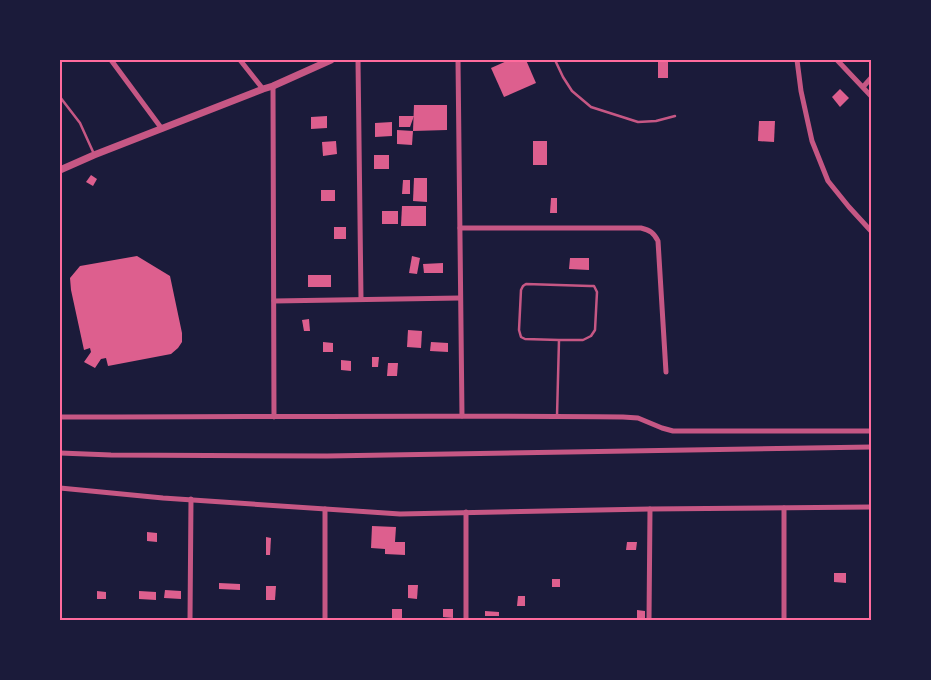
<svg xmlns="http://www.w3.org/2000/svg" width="931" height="680" font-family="Quicksand,sans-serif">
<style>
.building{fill:#dd5f8e}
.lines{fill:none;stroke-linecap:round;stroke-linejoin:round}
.service{stroke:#c65784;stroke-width:2.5}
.minor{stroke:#c65784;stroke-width:5}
.tertiary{stroke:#c65784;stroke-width:7}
.neatline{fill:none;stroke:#ff6b9d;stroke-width:2}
</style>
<rect width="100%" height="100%" fill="#1b1b3a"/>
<g class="building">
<path d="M 509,60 L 526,60 L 536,83 L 504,97 L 491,68 Z"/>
<rect x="658" y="60" width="10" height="18"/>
<path d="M 840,89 L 849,98 L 840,107 L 832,97 Z"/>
<path d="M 414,105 L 447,105 L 447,130 L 413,131 Z"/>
<path d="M 327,116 L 327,128 L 311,129 L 311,117 Z"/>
<path d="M 399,116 L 414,116 L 410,127 L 399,127 Z"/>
<path d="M 759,121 L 775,121 L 774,142 L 758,141 Z"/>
<path d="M 392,122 L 392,136 L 375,137 L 375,123 Z"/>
<path d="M 397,130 L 413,131 L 412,145 L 397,144 Z"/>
<path d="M 336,141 L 337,154 L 323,156 L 322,142 Z"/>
<rect x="533" y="141" width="14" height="24"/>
<rect x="374" y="155" width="15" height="14"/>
<path d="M 91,175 L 97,179 L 93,186 L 86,182 Z"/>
<path d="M 414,178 L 427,178 L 427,202 L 413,201 Z"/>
<path d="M 403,180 L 410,180 L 410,194 L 402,194 Z"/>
<rect x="321" y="190" width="14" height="11"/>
<path d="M 551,198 L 557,198 L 557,213 L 550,213 Z"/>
<path d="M 402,206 L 426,206 L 426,226 L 401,226 Z"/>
<rect x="382" y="211" width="16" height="13"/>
<rect x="334" y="227" width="12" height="12"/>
<path d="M 137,256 L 170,276 L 182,333 L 182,342 L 178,348 L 171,354 L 108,366 L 106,358 L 101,359 L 95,368 L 84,362 L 91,352 L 90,348 L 84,350 L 71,290 L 70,278 L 80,266 Z"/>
<path d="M 412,256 L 420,258 L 417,274 L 409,273 Z"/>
<path d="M 570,258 L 589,258 L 589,270 L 569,269 Z"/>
<path d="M 443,263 L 443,273 L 424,273 L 423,264 Z"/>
<rect x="308" y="275" width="23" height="12"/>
<path d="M 309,319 L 310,331 L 304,331 L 302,320 Z"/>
<path d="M 408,330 L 422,331 L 421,348 L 407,347 Z"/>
<path d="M 323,342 L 333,343 L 333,352 L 323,352 Z"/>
<path d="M 431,342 L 448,343 L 448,352 L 430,351 Z"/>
<path d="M 372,357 L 379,357 L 378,367 L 372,367 Z"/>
<path d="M 341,360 L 351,361 L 351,371 L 341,370 Z"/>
<path d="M 388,363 L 398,363 L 397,376 L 387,376 Z"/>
<path d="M 372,526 L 396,527 L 395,542 L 405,542 L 405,555 L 385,554 L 385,549 L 371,548 Z"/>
<path d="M 147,532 L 157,533 L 157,542 L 147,541 Z"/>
<path d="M 266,537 L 271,538 L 270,555 L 266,555 Z"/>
<path d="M 627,542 L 637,542 L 636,550 L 626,550 Z"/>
<path d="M 834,573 L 846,573 L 846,583 L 834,582 Z"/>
<rect x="552" y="579" width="8" height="8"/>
<path d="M 219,583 L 240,584 L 240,590 L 219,589 Z"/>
<path d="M 408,585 L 418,585 L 417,599 L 408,598 Z"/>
<path d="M 266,586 L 276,586 L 275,600 L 266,600 Z"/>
<path d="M 165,590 L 181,591 L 181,599 L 164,598 Z"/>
<path d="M 97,591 L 106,592 L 106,599 L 97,599 Z"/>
<path d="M 139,591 L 156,592 L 156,600 L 139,599 Z"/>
<path d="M 518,596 L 525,596 L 525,606 L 517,606 Z"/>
<rect x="392" y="609" width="10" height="11"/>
<path d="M 443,609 L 453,609 L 453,618 L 443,617 Z"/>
<path d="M 637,610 L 645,611 L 645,620 L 637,620 Z"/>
<path d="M 485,611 L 499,612 L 499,616 L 485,616 Z"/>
</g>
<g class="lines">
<g class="service">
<path d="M 555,60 L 563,77 L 572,91 L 591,107 L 638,122 L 656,121 L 675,116"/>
<path d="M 60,97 L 80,123 L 94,154"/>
<path d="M 557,416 L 559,340 L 525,339 L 521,337 L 519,330 L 521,290 L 523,286 L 526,284 L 590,286 L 594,286 L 597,292 L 595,330 L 591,336 L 583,340 L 559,340"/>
</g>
<g class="minor">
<path d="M 111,60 L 162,129"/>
<path d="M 240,60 L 263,89"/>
<path d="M 358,60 L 361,299"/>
<path d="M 458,60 L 462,416"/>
<path d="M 797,60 L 801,91 L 812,141 L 828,181 L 849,207 L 871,231"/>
<path d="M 837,60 L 871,96"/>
<path d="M 273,86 L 274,417"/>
<path d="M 863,87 L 871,78"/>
<path d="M 460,228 L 641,228 C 650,230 654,233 658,241 L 666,372"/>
<path d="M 274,301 L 460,298"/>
<path d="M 60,417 C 248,417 436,415 623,417 L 638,418 L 662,428 L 673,431 L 871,431"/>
<path d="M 60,453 L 111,455 L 327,456 L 871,447"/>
<path d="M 60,488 L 163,498 L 400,514 L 650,509 L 871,507"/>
<path d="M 784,508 L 784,620"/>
<path d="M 190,620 L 191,499"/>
<path d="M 325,620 L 325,509"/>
<path d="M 466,620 L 466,512"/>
<path d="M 649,620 L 650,509"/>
</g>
<path class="tertiary" d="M 60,170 L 94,155 L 263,89 L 273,86 L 331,60"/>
</g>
<rect width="931" height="680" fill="none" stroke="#1b1b3a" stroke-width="122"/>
<rect x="61" y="61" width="809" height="558" class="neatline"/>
</svg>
